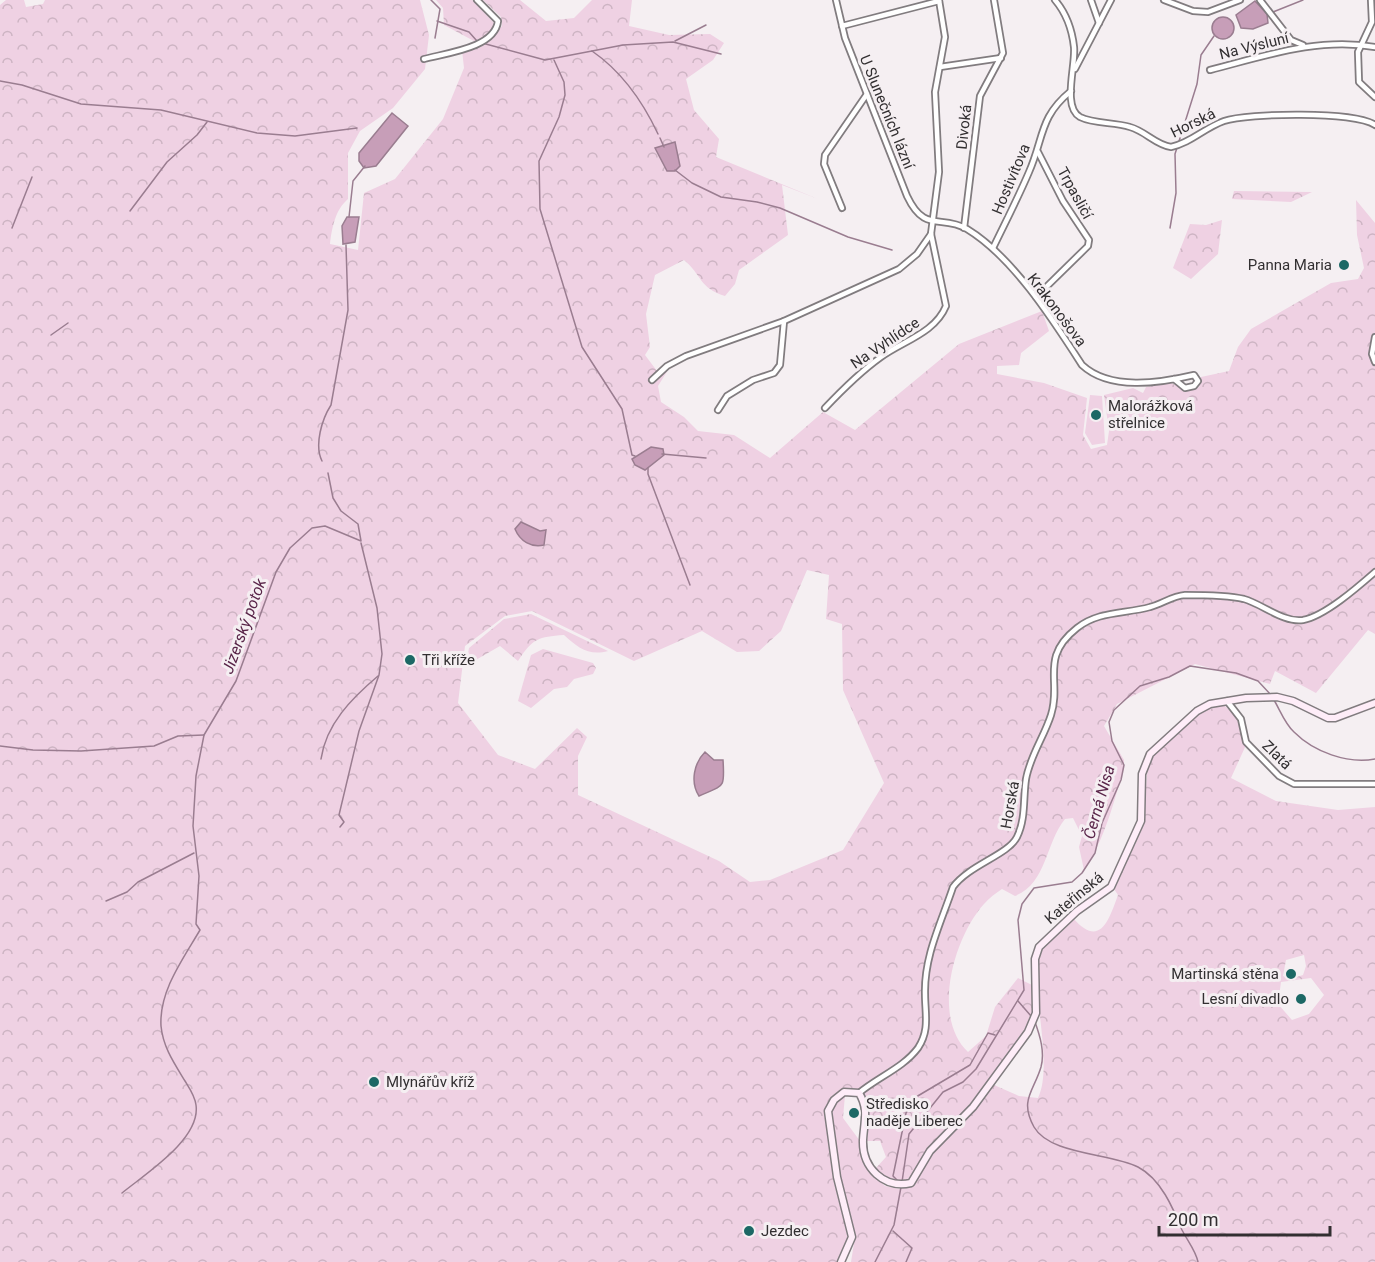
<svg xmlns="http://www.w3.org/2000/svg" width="1375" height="1262" font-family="Roboto,sans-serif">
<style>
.grass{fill:#efd1e3}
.forest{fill:url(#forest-crowns);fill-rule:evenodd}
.water{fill:#c79eb8;stroke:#9a7d90;stroke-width:1.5}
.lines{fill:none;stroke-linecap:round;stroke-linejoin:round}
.stream{stroke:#9a7d90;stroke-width:1.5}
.street-casing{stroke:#817c7f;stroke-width:8}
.secondary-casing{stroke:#817c7f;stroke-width:9}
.street{stroke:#fff;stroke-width:4.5}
.secondary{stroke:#feedf8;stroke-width:6}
.poi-dot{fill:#1c6865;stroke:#f5eff2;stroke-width:2}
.labels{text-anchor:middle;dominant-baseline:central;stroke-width:6;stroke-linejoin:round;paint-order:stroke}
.street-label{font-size:15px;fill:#322f31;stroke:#f5eff2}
.poi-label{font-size:15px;fill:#322f31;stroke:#f5eff2;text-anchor:start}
.water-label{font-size:16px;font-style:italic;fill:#592549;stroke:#f5eff2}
</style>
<defs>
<pattern id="forest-crowns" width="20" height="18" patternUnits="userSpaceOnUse" patternTransform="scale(1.5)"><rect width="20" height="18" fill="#efd1e3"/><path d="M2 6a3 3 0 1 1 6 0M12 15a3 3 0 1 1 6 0" fill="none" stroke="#cdb4c3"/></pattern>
</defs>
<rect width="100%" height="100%" fill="#f5eff2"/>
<path class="grass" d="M 1090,395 L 1102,396 L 1105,443 L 1092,445 L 1085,433 Z"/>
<g class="forest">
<path d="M 6,0 L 24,0 L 26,7 L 43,4 L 45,0 L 420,0 L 429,35 L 425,69 L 393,108 L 360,131 L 348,153 L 348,199 C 335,210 332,228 330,244 L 358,250 L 364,193 L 395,179 L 443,119 L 464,68 L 462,50 L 481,47 L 502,26 L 501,17 L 483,0 L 520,0 L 546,21 L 574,18 L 592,0 L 632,0 L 629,26 L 669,35 L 710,34 L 724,43 L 713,60 L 686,79 L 694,110 L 719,139 L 716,157 L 818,199 L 782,185 L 788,235 L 739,270 L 735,284 L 725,296 C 699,288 702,275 684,260 L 655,275 L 646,314 L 650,347 L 645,355 L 657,371 L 664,368 L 668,370 L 658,386 L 661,402 L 684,417 L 698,431 L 734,435 L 770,458 L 823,412 L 855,430 L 959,344 L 1042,311 L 1049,331 L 1021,353 L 1019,365 L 997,366 L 997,374 L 1044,383 L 1087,398 L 1083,435 L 1091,449 L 1107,445 L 1109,431 L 1104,395 L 1133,388 L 1143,393 L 1146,387 L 1171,383 L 1187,390 L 1199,387 L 1201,377 L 1229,371 L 1238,347 L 1251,329 L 1331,283 L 1358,279 L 1364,268 L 1357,235 L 1356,200 L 1375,223 L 1375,634 L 1368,630 L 1316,693 L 1275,671 L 1270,684 L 1195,664 L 1117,704 L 1104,726 L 1124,760 L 1124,767 C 1114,802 1105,839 1084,870 L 1079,847 L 1082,836 L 1073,818 L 1065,819 C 1045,844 1047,883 1015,896 L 1002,889 C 996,893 989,898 984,904 C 954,937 931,1017 968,1052 L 986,1036 L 995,1007 L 1018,978 L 1032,985 L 1032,1012 L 1025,1030 L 970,1104 L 927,1149 L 910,1178 L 900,1182 L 888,1180 L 876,1168 L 886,1157 L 880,1141 L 867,1141 L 869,1110 L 862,1090 L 843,1088 L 831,1097 L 824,1111 L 833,1178 L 848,1238 L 843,1262 L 0,1262 L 0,5 ZM 807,570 L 829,575 L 826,619 L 842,624 L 843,690 L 884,783 L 843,850 L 770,880 L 750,882 L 719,861 L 578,795 L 578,756 L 587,737 L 577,728 L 535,769 L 498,755 L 458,703 L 465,646 L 505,616 L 532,611 L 634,661 L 702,631 L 737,652 L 759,651 L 781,631 Z"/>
<path d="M 436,0 L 472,0 L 494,23 C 490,34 485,38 474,41 L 444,25 L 443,8 Z"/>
<path d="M 1234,191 L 1312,192 L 1291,202 L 1232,199 Z"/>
<path d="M 1222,220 L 1218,254 L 1191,279 L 1173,268 L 1190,224 L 1206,225 Z"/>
<path d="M 531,614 L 608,651 C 589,656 578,648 564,635 C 538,637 533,638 518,661 L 500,646 L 474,661 L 467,658 L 469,648 L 504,619 Z"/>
<path d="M 543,649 L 593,663 L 596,668 L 593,674 L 574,679 L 567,687 L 554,689 L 531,708 L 518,701 L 531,655 Z"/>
<path d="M 1223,704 L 1239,720 L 1246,745 L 1231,778 L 1276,801 L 1338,810 L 1375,807 L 1375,1262 L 851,1262 L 855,1237 L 840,1177 L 831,1112 L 836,1102 L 845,1095 L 843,1118 L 860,1141 L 863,1158 L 874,1176 L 885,1186 L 900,1189 L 915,1183 L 932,1153 L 994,1085 L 1019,1096 L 1038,1098 C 1056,1060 1024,972 1043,947 C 1051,936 1064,927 1073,918 C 1100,949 1109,920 1118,895 L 1114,889 L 1143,822 L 1148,763 L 1153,756 L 1199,713 ZM 1304,955 L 1306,966 L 1303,975 L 1290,979 L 1283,976 L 1286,960 ZM 1311,978 L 1324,995 L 1309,1014 L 1292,1020 L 1278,1004 L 1281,982 Z"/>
</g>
<g class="water">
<path d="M 1255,1 L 1267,14 L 1268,23 L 1253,29 L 1241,28 L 1236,15 Z"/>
<circle cx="1223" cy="28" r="11"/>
<path d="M 392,113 L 408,126 L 376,166 L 364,168 L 359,161 L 359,153 Z"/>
<path d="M 675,142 L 680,166 L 675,171 L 667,171 L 655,148 Z"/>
<path d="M 347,217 L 359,217 L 355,242 L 343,244 L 342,226 Z"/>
<path d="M 651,447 L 663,449 L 664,455 L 645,470 L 635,465 L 632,459 Z"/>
<path d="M 521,522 L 540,531 L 546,530 L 544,545 C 531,548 520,541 515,529 Z"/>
<path d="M 705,752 L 714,760 L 723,760 C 725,789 724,785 699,796 C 690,782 694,763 705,752 Z"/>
</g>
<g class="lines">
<g class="stream">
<path d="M 431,0 L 440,9 L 435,38"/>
<path d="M 1273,12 L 1303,0"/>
<path d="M 437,21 L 469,32 L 477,41"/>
<path d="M 675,41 L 706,25"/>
<path d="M 482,43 L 545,60 L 592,51 C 621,71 643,102 658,134"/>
<path d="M 592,51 L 623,45 L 673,42 L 721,54"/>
<path d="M 554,60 L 564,82 L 565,95 L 559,117 L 539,161 L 540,209 L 582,347 L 622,409 L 632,455 L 635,456"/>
<path d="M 0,81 L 22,85 L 81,104 L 161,110 L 257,133 L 295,136 L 357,128"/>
<path d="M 660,138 L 664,147"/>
<path d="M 675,170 L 692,183 L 721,197 L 757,202 L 780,208 L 848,237 L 892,250"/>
<path d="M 130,211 L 167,162 L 197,135 L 207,122"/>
<path d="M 349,217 L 353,181 L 365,166"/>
<path d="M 12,228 L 32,177"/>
<path d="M 1170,228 L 1176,193 L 1175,154 L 1197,84 L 1201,55 L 1214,36"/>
<path d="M 51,335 L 68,323"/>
<path d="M 662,454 L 706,458"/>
<path d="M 322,461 C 314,445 322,419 331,405 L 348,310 L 346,245"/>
<path d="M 648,468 L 648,474 L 690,585"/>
<path d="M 1274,700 C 1280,710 1285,724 1294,732 C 1314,752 1347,764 1375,759"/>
<path d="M 0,746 L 33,750 L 81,751 L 154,746 L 178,736 L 204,735"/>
<path d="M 321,759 C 326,724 352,698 378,676"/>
<path d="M 340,827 L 344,822 L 339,815 L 359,731 L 379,675 L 382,654 L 377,608 L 361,543"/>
<path d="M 106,901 L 127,892 L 138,882 L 194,853"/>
<path d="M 1018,1001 L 1031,1016"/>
<path d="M 1035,1022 C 1040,1036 1045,1052 1041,1067 C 1034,1091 1019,1100 1034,1127 C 1050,1155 1111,1153 1138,1167 C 1161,1179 1173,1208 1182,1230 C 1187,1240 1196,1251 1198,1262"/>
<path d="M 897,1180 L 893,1176 L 906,1113 L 916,1097 L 970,1065 L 988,1033 L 995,1035"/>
<path d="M 902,1182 L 909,1134 L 943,1092 L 963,1082 L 976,1069 L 1024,990 L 1018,920 L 1022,904 L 1034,888 L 1072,882 L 1082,873 L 1095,853 L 1102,823 L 1121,780 L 1124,765 L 1112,741 L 1109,722 L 1114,710 L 1140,686 L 1169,677 L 1190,666 L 1236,673 L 1258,681 L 1272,696"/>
<path d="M 122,1193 C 145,1174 201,1139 196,1105 C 195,1096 190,1089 185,1081 C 174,1063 163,1047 161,1026 C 159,991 183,959 200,930 L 196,924 L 199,876 L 193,826 L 196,776 L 204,735 L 236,681 L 276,572 L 290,548 L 312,528 L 325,526 L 361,541 L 358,524 L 341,511 L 333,498 L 328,473"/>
<path d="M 893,1231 L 912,1248 L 906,1262"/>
<path d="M 875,1262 L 894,1225 L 901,1187"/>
</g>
<defs>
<g id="street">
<path d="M 836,0 L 845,38 L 907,196 C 925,234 941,214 967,229 C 1013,257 1053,320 1082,365 C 1110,391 1160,383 1194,375 L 1198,381 L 1194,386 L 1185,388 L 1174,379"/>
<path d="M 1055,0 C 1066,13 1072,29 1074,47 C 1076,65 1062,107 1080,117 C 1094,124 1114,122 1130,127 C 1145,131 1156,145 1171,147 C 1191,143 1204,128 1224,121 C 1248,113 1355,111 1375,125"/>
<path d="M 1091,0 L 1099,23"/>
<path d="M 1164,0 L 1193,11 L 1208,12 L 1240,0"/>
<path d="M 1260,0 L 1291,40 L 1303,45"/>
<path d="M 1371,0 L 1372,22 L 1358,52 L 1359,82 L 1375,97"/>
<path d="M 842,26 L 939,1"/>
<path d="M 424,59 C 446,53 495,48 498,21 L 477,0"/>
<path d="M 940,67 L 1001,58"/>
<path d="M 1075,69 L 1111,0"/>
<path d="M 1210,70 C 1265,56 1318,37 1375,47"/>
<path d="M 842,208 L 824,164 L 825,155 L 867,94"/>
<path d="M 964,228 L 980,96 L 1003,53 L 994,0"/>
<path d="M 993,248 C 1005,223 1018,198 1029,172 C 1044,138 1039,117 1071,91"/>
<path d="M 1036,297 L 1088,246 L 1089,240 L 1063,201 L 1038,152"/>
<path d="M 1375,337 L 1372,354 L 1375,362"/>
<path d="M 652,380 L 667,366 L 686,356 L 784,321 L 899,269 L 917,254 L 931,234"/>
<path d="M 825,408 C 843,389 860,372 881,357 C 903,341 935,333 946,306 L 931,234 L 939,172 L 935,92 L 945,37 L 939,0"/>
<path d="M 718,410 L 727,396 L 753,380 L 774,373 L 780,365 L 784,321"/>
<path d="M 1227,701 L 1241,719 L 1246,742 L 1279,776 L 1294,784 L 1375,784"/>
<path d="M 859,1093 C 878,1077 903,1068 918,1048 C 930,1030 925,1014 925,994 C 924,956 941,923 953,887 C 969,865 1008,855 1017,837 C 1026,819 1023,798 1026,779 C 1030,756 1044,737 1051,715 C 1062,681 1039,658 1077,628 C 1098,611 1125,614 1150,607 C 1162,604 1172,596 1185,595 C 1202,595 1227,595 1244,599 C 1262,604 1284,623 1303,620 C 1325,616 1359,586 1375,572"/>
</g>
<path id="secondary" d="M 841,1262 L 852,1237 L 837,1177 L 828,1111 L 834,1100 L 844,1092 L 859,1093 C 869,1109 864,1122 863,1140 C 862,1168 884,1189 911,1183 L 930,1151 L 973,1107 L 1028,1032 L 1036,1013 L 1035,959 L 1039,947 L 1077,911 L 1111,887 L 1141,821 L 1142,774 L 1150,754 L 1197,711 L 1210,704 L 1246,698 L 1277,697 L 1293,701 L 1328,718 L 1335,718 L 1375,703"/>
</defs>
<use href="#street" class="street-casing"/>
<use href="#secondary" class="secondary-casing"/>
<use href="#street" class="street"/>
<use href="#secondary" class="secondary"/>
</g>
<g class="poi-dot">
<circle cx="1344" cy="265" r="6"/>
<circle cx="1096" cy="415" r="6"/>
<circle cx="410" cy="660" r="6"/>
<circle cx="1291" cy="974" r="6"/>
<circle cx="1301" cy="999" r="6"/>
<circle cx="374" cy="1082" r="6"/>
<circle cx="854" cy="1113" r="6"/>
<circle cx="749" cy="1231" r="6"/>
</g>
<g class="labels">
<g class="street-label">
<text transform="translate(1254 46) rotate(-14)">Na Výsluní</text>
<text transform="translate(887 112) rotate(68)">U Slunečních lázní</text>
<text transform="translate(1193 123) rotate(-26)">Horská</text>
<text transform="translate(964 127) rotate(-84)">Divoká</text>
<text transform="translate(1011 179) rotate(-67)">Hostivítova</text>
<text transform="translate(1075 193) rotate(61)">Trpasličí</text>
<text transform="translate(1057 310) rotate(53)">Krakonošova</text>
<text transform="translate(885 343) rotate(-34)">Na Vyhlídce</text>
<text transform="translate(1277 755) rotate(44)">Zlatá</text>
<text transform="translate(1010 805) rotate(-80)">Horská</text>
<text transform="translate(1074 898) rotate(-40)">Kateřinská</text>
</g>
<g class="poi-label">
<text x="1332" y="265" text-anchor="end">Panna Maria</text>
<text x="1108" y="406">Malorážková<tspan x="1108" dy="17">střelnice</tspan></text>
<text x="422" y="660">Tři kříže</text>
<text x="1279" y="974" text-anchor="end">Martinská stěna</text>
<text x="1289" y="999" text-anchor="end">Lesní divadlo</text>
<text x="386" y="1082">Mlynářův kříž</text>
<text x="866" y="1104">Středisko<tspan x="866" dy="17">naděje Liberec</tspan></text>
<text x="761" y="1231">Jezdec</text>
</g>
<g class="water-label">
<text transform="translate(244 626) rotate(-70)">Jizerský potok</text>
<text transform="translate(1099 802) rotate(-74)">Černá Nisa</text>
</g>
</g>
<path d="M1159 1226v9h171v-9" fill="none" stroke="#322f31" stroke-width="3"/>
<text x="1168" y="1226" font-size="18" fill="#322f31" stroke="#f5eff2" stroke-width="4.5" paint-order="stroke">200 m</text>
</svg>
